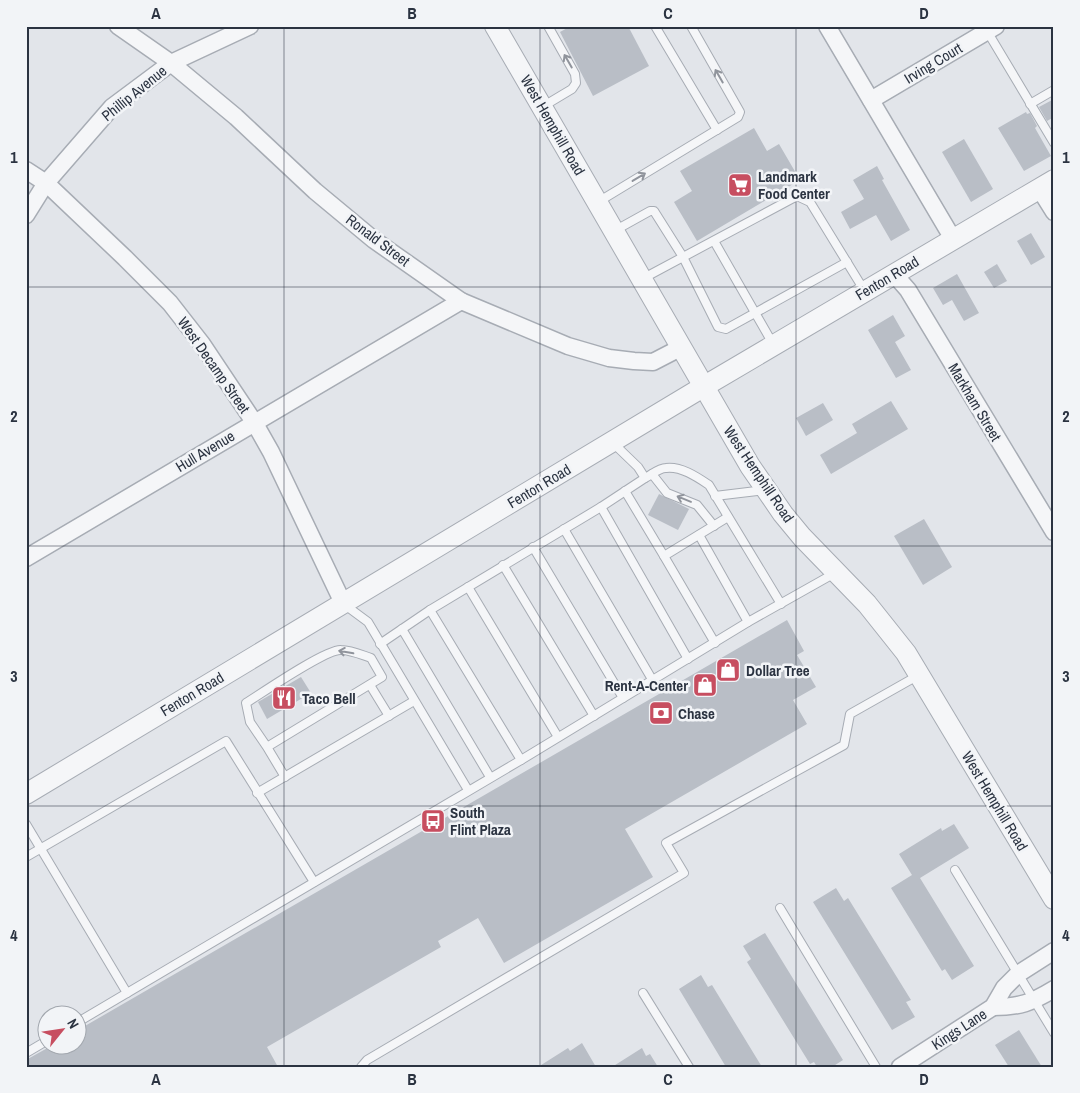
<svg xmlns="http://www.w3.org/2000/svg" width="1080" height="1093" font-family="'Archivo Narrow',sans-serif">
<style>
.building{fill:#b9bec6}
.lines{fill:none;stroke-linecap:round;stroke-linejoin:round}
.service-casing{stroke:#a7acb4;stroke-width:10}
.minor-casing{stroke:#a7acb4;stroke-width:19}
.tertiary-casing{stroke:#a7acb4;stroke-width:22}
.service{stroke:#f5f6f8;stroke-width:8}
.minor{stroke:#f5f6f8;stroke-width:16}
.tertiary{stroke:#f5f6f8;stroke-width:20}
.oneway{stroke:#90949c}
.grid{fill:none;stroke:#2b3341;stroke-width:1;stroke-opacity:0.55}
.labels{text-anchor:middle;dominant-baseline:central;stroke-width:5;stroke-linejoin:round;paint-order:stroke}
.street-label{font-size:15px;fill:#2b3341;stroke:#f2f4f7}
.poi-label{font-size:15px;font-weight:bold;fill:#2b3341;stroke:#f2f4f7;text-anchor:start}
.neatline{fill:none;stroke:#2b3341;stroke-width:2}
.grid-label{font-size:16px;text-anchor:middle;font-weight:bold;fill:#2b3341}
</style>
<rect width="100%" height="100%" fill="#e2e5ea"/>
<g class="building">
<path d="M 571,26 L 628,26 L 649,66 L 593,96 L 560,32 Z"/>
<path d="M 1054,99 L 1054,117 L 1047,121 L 1039,107 Z"/>
<path d="M 1026,112 L 1027,114 L 1030,113 L 1037,126 L 1035,128 L 1051,156 L 1024,171 L 998,128 Z"/>
<path d="M 754,128 L 767,151 L 779,144 L 800,180 L 697,241 L 674,202 L 692,191 L 680,171 Z"/>
<path d="M 964,139 L 993,189 L 971,202 L 942,152 Z"/>
<path d="M 877,166 L 884,179 L 882,180 L 910,230 L 891,241 L 876,215 L 850,229 L 841,212 L 864,199 L 853,180 Z"/>
<path d="M 1031,233 L 1045,257 L 1031,265 L 1017,241 Z"/>
<path d="M 997,264 L 1007,281 L 994,288 L 984,272 Z"/>
<path d="M 957,274 L 979,313 L 964,321 L 952,300 L 943,305 L 933,288 Z"/>
<path d="M 893,315 L 905,336 L 895,342 L 911,370 L 896,378 L 868,330 Z"/>
<path d="M 891,401 L 908,429 L 831,474 L 820,455 L 857,433 L 852,424 Z"/>
<path d="M 823,403 L 833,420 L 806,436 L 796,418 Z"/>
<path d="M 659,494 L 689,509 L 678,530 L 648,515 Z"/>
<path d="M 924,519 L 952,567 L 923,585 L 894,536 Z"/>
<path d="M 787,620 L 804,651 L 797,655 L 816,687 L 793,700 L 807,724 L 625,829 L 653,877 L 504,963 L 478,918 L 438,941 L 441,947 L 267,1047 L 278,1067 L 26,1067 L 26,1060 L 51,1046 L 78,1046 L 78,1030 Z"/>
<path d="M 301,677 L 311,693 L 267,719 L 258,702 Z"/>
<path d="M 954,824 L 969,848 L 920,878 L 974,966 L 952,980 L 945,969 L 942,971 L 891,888 L 912,875 L 899,854 L 941,828 L 942,831 Z"/>
<path d="M 836,888 L 844,901 L 848,898 L 911,1000 L 906,1002 L 915,1017 L 892,1030 L 813,902 Z"/>
<path d="M 765,933 L 843,1060 L 832,1067 L 817,1067 L 814,1062 L 810,1064 L 747,962 L 751,959 L 743,946 Z"/>
<path d="M 701,975 L 708,987 L 712,985 L 762,1067 L 726,1067 L 679,989 Z"/>
<path d="M 1019,1030 L 1042,1067 L 1009,1067 L 995,1045 Z"/>
<path d="M 582,1043 L 596,1067 L 538,1067 L 568,1048 L 570,1051 Z"/>
<path d="M 642,1048 L 646,1056 L 650,1054 L 658,1067 L 612,1067 Z"/>
</g>
<g class="lines">
<defs>
<g id="service">
<path d="M 655,26 L 717,130"/>
<path d="M 987,31 L 1054,143"/>
<path d="M 1030,104 L 1054,90"/>
<path d="M 542,107 L 572,89 L 576,83 L 575,74 L 548,26"/>
<path d="M 598,202 L 738,117 L 740,112 L 691,26"/>
<path d="M 614,231 L 650,211 L 654,211 L 683,257 L 718,327 L 726,329 L 847,262"/>
<path d="M 714,241 L 773,344"/>
<path d="M 642,279 L 797,196 L 810,202 L 864,290"/>
<path d="M 652,474 L 667,493 L 697,505 L 714,526"/>
<path d="M 645,478 C 651,475 659,468 666,468 C 681,466 697,477 709,485 L 781,604"/>
<path d="M 625,491 L 664,556"/>
<path d="M 715,496 L 765,490"/>
<path d="M 601,507 L 688,659"/>
<path d="M 564,529 L 653,681"/>
<path d="M 699,535 L 748,622"/>
<path d="M 533,547 L 623,698"/>
<path d="M 503,565 L 594,716"/>
<path d="M 468,587 L 558,737"/>
<path d="M 345,605 L 368,622 L 468,790"/>
<path d="M 430,610 L 521,760"/>
<path d="M 402,629 L 490,777"/>
<path d="M 715,643 L 664,556 L 728,517"/>
<path d="M 380,644 L 430,610 L 601,507 L 645,478 L 638,467 L 612,442"/>
<path d="M 370,685 L 389,716"/>
<path d="M 267,747 L 250,722 L 246,703 C 262,693 326,649 341,650 C 351,650 362,655 371,658 L 382,677 L 267,747 L 285,777"/>
<path d="M 257,793 L 414,701"/>
<path d="M 26,824 L 127,993"/>
<path d="M 26,857 L 226,741 L 314,882"/>
<path d="M 955,870 L 1054,1033"/>
<path d="M 780,908 L 876,1067"/>
<path d="M 643,993 L 689,1067"/>
<path d="M 78,1022 L 521,760 L 748,622 L 835,573"/>
<path d="M 26,1053 L 48,1040"/>
<path d="M 361,1067 L 367,1060 L 684,873 L 666,843 L 844,745 L 850,714 L 919,675"/>
</g>
<g id="minor">
<path d="M 118,26 L 171,63 L 236,117 L 315,191 L 374,240 L 461,301 L 568,346 L 609,358 L 634,361 L 653,362 L 680,348"/>
<path d="M 827,26 L 953,239"/>
<path d="M 871,100 L 996,26"/>
<path d="M 26,170 L 46,183 L 125,258 L 170,303 L 202,344 L 254,422 L 271,452 L 343,603"/>
<path d="M 1039,188 L 1054,212"/>
<path d="M 26,215 L 46,183 L 112,107 L 171,63 L 250,26"/>
<path d="M 894,274 L 908,290 L 1054,532"/>
<path d="M 26,558 L 461,301"/>
<path d="M 993,1007 C 1020,1007 1031,1003 1054,989"/>
<path d="M 900,1067 L 993,1007 L 1004,988 L 1018,974 L 1054,951"/>
</g>
<g id="tertiary">
<path d="M 495,26 L 750,466 L 783,514 L 802,537 L 867,604 L 906,653 L 1054,899"/>
<path d="M 26,794 L 703,387 L 1054,180"/>
</g>
</defs>
<use href="#service" class="service-casing"/>
<use href="#minor" class="minor-casing"/>
<use href="#tertiary" class="tertiary-casing"/>
<use href="#service" class="service"/>
<use href="#minor" class="minor"/>
<use href="#tertiary" class="tertiary"/>
</g>
<defs><path id="oneway-shaft" d="M-6 0H5M1.5-3L5.5 0L1.5 3" fill="none" stroke-width="1.6" stroke-linecap="round" stroke-linejoin="round" transform="scale(1.25)"/></defs>
<g class="oneway">
<use href="#oneway-shaft" transform="translate(568 61) rotate(-120)"/>
<use href="#oneway-shaft" transform="translate(719 76) rotate(-120)"/>
<use href="#oneway-shaft" transform="translate(639 177) rotate(-31)"/>
<use href="#oneway-shaft" transform="translate(684 499) rotate(-158)"/>
<use href="#oneway-shaft" transform="translate(346 652) rotate(-170)"/>
</g>
<path class="grid" d="M 284,26 L 284,1067M 540,26 L 540,1067M 796,26 L 796,1067M 26,287 L 1054,287M 26,546 L 1054,546M 26,806 L 1054,806"/>
<defs>
<symbol id="supermarket-square" viewBox="-11 -11 22 22"><rect x="-9" y="-9" width="18" height="18" rx="4" fill="#c74e60" stroke="#f2f4f7"/><path d="M-6-5.5h2.5l.6 2H6L4.5 2H-2.5L-4.4-4H-6ZM-1.5 3.2a1.3 1.3 0 1 0 .1 0ZM3 3.2a1.3 1.3 0 1 0 .1 0Z" fill="#fff"/></symbol>
<symbol id="shop-square" viewBox="-11 -11 22 22"><rect x="-9" y="-9" width="18" height="18" rx="4" fill="#c74e60" stroke="#f2f4f7"/><path d="M-5-2.5h2.3a2.7 3.5 0 0 1 5.4 0H5L5.5 6h-11ZM-1.5-2.5h3a1.5 2.3 0 0 0-3 0Z" fill="#fff"/></symbol>
<symbol id="restaurant-square" viewBox="-11 -11 22 22"><rect x="-9" y="-9" width="18" height="18" rx="4" fill="#c74e60" stroke="#f2f4f7"/><path d="M-5-6h1v4h1v-4h1v4h1v-4h1v5L-1.5 .5V6h-2V.5L-5-1ZM5-6V6H3V1.5H1.5Q1.5-4 5-6Z" fill="#fff"/></symbol>
<symbol id="bank-square" viewBox="-11 -11 22 22"><rect x="-9" y="-9" width="18" height="18" rx="4" fill="#c74e60" stroke="#f2f4f7"/><path d="M-6-4H6V4H-6ZM0-2.3a2.3 2.3 0 1 0 0 4.6a2.3 2.3 0 1 0 0-4.6Z" fill="#fff"/></symbol>
<symbol id="bus-square" viewBox="-11 -11 22 22"><rect x="-9" y="-9" width="18" height="18" rx="4" fill="#c74e60" stroke="#f2f4f7"/><path d="M-5-6H5V4H4V6H2V4H-2V6H-4V4H-5ZM-3.5-4V0h7V-4ZM-3.5 1.2v1.5H-2V1.2ZM2 1.2v1.5H3.5V1.2Z" fill="#fff"/></symbol>
</defs>
<g fill-rule="evenodd">
<use href="#supermarket-square" x="726" y="171" width="28" height="28"/>
<use href="#shop-square" x="714" y="656" width="28" height="28"/>
<use href="#shop-square" x="691" y="671" width="28" height="28"/>
<use href="#restaurant-square" x="270" y="684" width="28" height="28"/>
<use href="#bank-square" x="647" y="699" width="28" height="28"/>
<use href="#bus-square" x="419" y="807" width="28" height="28"/>
</g>
<g class="labels">
<g class="street-label">
<text transform="translate(933 63) rotate(-31)">Irving Court</text>
<text transform="translate(134 93) rotate(-39)">Phillip Avenue</text>
<text transform="translate(553 125) rotate(60)">West Hemphill Road</text>
<text transform="translate(378 240) rotate(37)">Ronald Street</text>
<text transform="translate(887 278) rotate(-31)">Fenton Road</text>
<text transform="translate(214 365) rotate(55)">West Decamp Street</text>
<text transform="translate(975 402) rotate(59)">Markham Street</text>
<text transform="translate(205 451) rotate(-31)">Hull Avenue</text>
<text transform="translate(759 474) rotate(56)">West Hemphill Road</text>
<text transform="translate(539 486) rotate(-31)">Fenton Road</text>
<text transform="translate(192 694) rotate(-31)">Fenton Road</text>
<text transform="translate(995 801) rotate(59)">West Hemphill Road</text>
<text transform="translate(959 1029) rotate(-33)">Kings Lane</text>
</g>
<g class="poi-label">
<text x="758" y="176">Landmark<tspan x="758" dy="17">Food Center</tspan></text>
<text x="746" y="670">Dollar Tree</text>
<text x="688" y="685" text-anchor="end">Rent-A-Center</text>
<text x="302" y="698">Taco Bell</text>
<text x="678" y="713">Chase</text>
<text x="450" y="812">South<tspan x="450" dy="17">Flint Plaza</tspan></text>
</g>
</g>
<rect width="1080" height="1093" fill="none" stroke="#f2f4f7" stroke-width="55"/>
<g transform="translate(62 1030) rotate(60)"><circle r="24" fill="#f2f4f7" stroke="#a2a7ae"/>
<path d="M0-4L9 19L0 12L-9 19Z" fill="#c74e60"/>
<text y="-8" font-size="14" font-weight="bold" text-anchor="middle" fill="#2b3341">N</text>
</g>
<rect x="28" y="28" width="1024" height="1038" class="neatline"/>
<g class="grid-label">
<text x="156" y="19">A</text>
<text x="412" y="19">B</text>
<text x="668" y="19">C</text>
<text x="924" y="19">D</text>
<text x="14" y="163">1</text>
<text x="1066" y="163">1</text>
<text x="14" y="422">2</text>
<text x="1066" y="422">2</text>
<text x="14" y="682">3</text>
<text x="1066" y="682">3</text>
<text x="14" y="941">4</text>
<text x="1066" y="941">4</text>
<text x="156" y="1085">A</text>
<text x="412" y="1085">B</text>
<text x="668" y="1085">C</text>
<text x="924" y="1085">D</text>
</g>
</svg>
